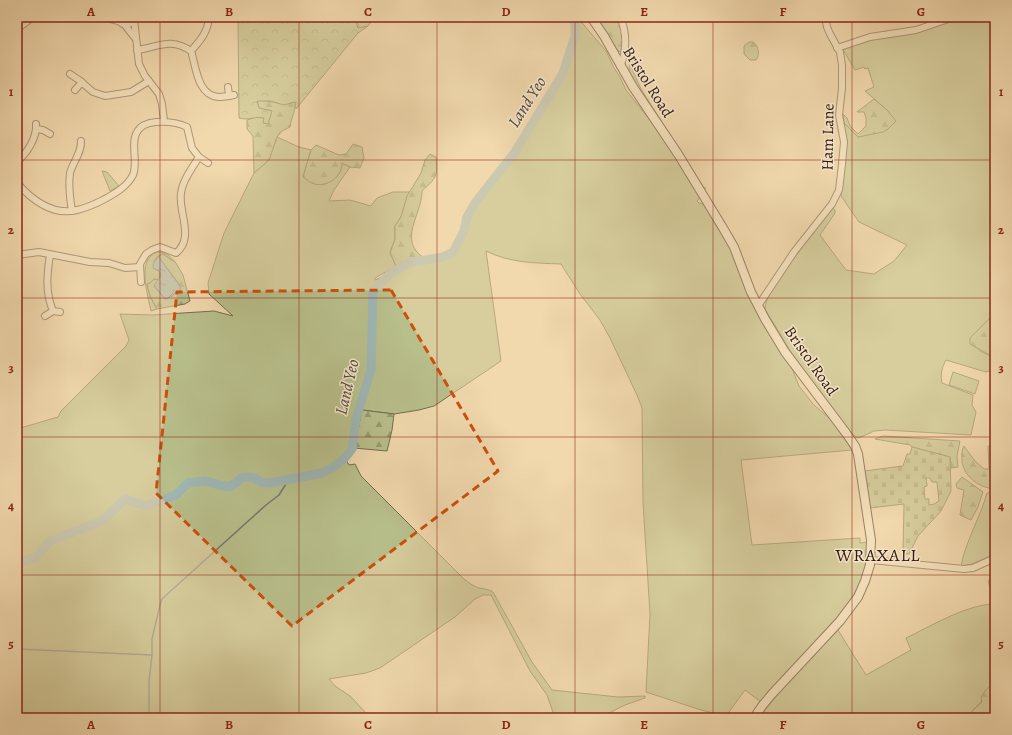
<svg xmlns="http://www.w3.org/2000/svg" width="1012" height="735" font-family="Alegreya,serif">
<style>
.grass{fill:#b8bf8b;stroke:#756c4e}
.forest{fill:url(#forest-firs);stroke:#756c4e}
.cemetery{fill:url(#cemetery-stones);stroke:#756c4e;fill-rule:evenodd}
.park{fill:url(#park-crowns);stroke:#756c4e}
.water{fill:url(#water-ripples);stroke:#737873}
.lines{fill:none;stroke-linecap:round;stroke-linejoin:round}
.stream{stroke:#737873;stroke-width:1.5}
.river{stroke:#9fb7b5;stroke-width:9}
.minor-casing{stroke:#624937;stroke-width:8}
.tertiary-casing{stroke:#624937;stroke-width:9}
.secondary-casing{stroke:#321910;stroke-width:10}
.minor{stroke:#f6e6ca;stroke-width:6}
.tertiary{stroke:#f6e6ca;stroke-width:7}
.secondary{stroke:#f6e6ca;stroke-width:8}
.marked{fill:none;stroke:#cd4f0d;stroke-width:3;stroke-dasharray:8 5;stroke-linejoin:round}
.grid{fill:none;stroke:#8f2418;stroke-width:1;stroke-opacity:0.55}
.labels{text-anchor:middle;dominant-baseline:central;stroke-width:3;stroke-linejoin:round;paint-order:stroke}
.street-label{font-size:16px;fill:#321910;stroke:#f6e6ca}
.water-label{font-size:17px;font-style:italic;fill:#534842;stroke:#f6e6ca}
.quarter-label{font-size:18px;letter-spacing:1px;fill:#321910;stroke:#f6e6ca}
.neatline{fill:none;stroke:#8f2418;stroke-width:1.5}
.grid-label{font-size:13px;text-anchor:middle;font-weight:bold;fill:#8f2418}
</style>
<defs>
<pattern id="forest-firs" width="22" height="20" patternUnits="userSpaceOnUse"><rect width="22" height="20" fill="#b8bf8b"/><path d="M5 1l3.5 6h-7zM16 11l3.5 6h-7z" fill="#969a70"/></pattern>
<pattern id="cemetery-stones" width="16" height="16" patternUnits="userSpaceOnUse"><rect width="16" height="16" fill="#b8bf8b"/><path d="M2 7V4a2 2 0 0 1 4 0v3zM10 15v-3a2 2 0 0 1 4 0v3z" fill="#969a70"/></pattern>
<pattern id="park-crowns" width="20" height="18" patternUnits="userSpaceOnUse"><rect width="20" height="18" fill="#b8bf8b"/><path d="M2 6a3 3 0 1 1 6 0M12 15a3 3 0 1 1 6 0" fill="none" stroke="#969a70"/></pattern>
<pattern id="water-ripples" width="26" height="14" patternUnits="userSpaceOnUse"><rect width="26" height="14" fill="#9fb7b5"/><path d="M2 4q2-2 4 0t4 0M15 11q2-2 4 0t4 0" fill="none" stroke="#829492"/></pattern>
</defs>
<rect width="100%" height="100%" fill="#f1d8ad"/>
<filter id="stains"><feTurbulence type="fractalNoise" baseFrequency=".005" numOctaves="4"/><feColorMatrix values="0 0 0 0 .2 0 0 0 0 .09 0 0 0 0 .02 0 0 0 .5 -.17"/></filter>
<radialGradient id="worn" r=".72"><stop offset=".6" stop-color="#630" stop-opacity="0"/><stop offset="1" stop-color="#630" stop-opacity=".3"/></radialGradient>
<g class="grass">
<path d="M 575,17 L 577,17 L 606,51 L 614,68 L 620,77 L 626,90 L 656,128 L 684,169 L 700,197 L 697,201 L 699,203 L 706,205 L 732,251 L 759,317 L 789,361 L 799,386 L 813,404 L 831,420 L 848,444 L 852,450 L 741,460 L 752,545 L 860,538 L 860,543 L 867,542 L 865,569 L 858,587 L 853,596 L 837,617 L 761,702 L 745,690 L 726,716 L 701,710 L 646,692 L 650,614 L 643,502 L 642,408 L 637,395 L 610,338 L 600,320 L 580,294 L 561,264 C 535,263 510,263 486,251 L 501,361 L 434,406 L 419,410 L 394,414 L 362,410 L 353,452 L 346,460 L 349,465 L 355,464 L 361,476 L 464,579 C 469,583 473,586 479,588 C 485,589 488,589 493,592 L 532,662 L 552,690 L 618,697 L 645,696 L 645,698 L 625,705 L 599,718 L 555,718 L 547,695 L 530,671 L 491,595 L 483,595 L 475,599 L 455,617 L 380,668 L 366,673 L 329,679 L 335,686 L 350,696 L 367,714 L 367,718 L 17,718 L 17,429 L 58,417 L 61,411 L 126,346 L 129,340 L 120,314 L 152,315 L 214,311 L 233,316 L 209,294 L 208,283 L 224,233 L 254,173 L 269,160 L 277,137 L 299,147 L 311,150 L 303,177 L 323,185 C 333,180 342,176 342,163 L 350,167 L 334,190 L 329,201 L 350,200 L 371,206 L 377,198 L 393,192 L 409,192 L 401,217 L 395,226 L 395,239 L 390,252 L 396,266 L 375,278 L 375,280 L 423,260 L 446,258 L 451,255 L 455,251 L 467,227 L 468,219 L 472,211 L 479,199 L 514,155 L 533,125 L 540,109 L 561,79 L 574,37 Z"/>
<path d="M 961,17 L 995,17 L 995,313 L 970,338 L 980,351 L 995,358 L 995,369 L 986,372 L 946,360 C 942,367 940,375 942,383 L 973,395 L 972,405 L 976,412 L 971,435 L 885,430 L 874,431 L 861,437 L 857,438 L 841,422 L 791,352 L 765,309 L 766,302 L 771,291 L 781,276 L 832,207 L 835,210 L 835,213 L 820,235 L 846,270 L 874,274 L 894,261 L 907,245 L 859,222 L 841,196 L 846,146 L 844,123 L 858,137 L 888,129 L 891,125 L 887,110 L 865,91 L 874,87 L 868,68 L 865,69 L 864,67 L 855,70 L 842,48 L 860,42 Z"/>
<path d="M 630,55 L 631,55 L 633,71 L 641,89 L 704,188 L 706,188 L 704,189 L 639,91 L 629,73 Z"/>
<path d="M 157,252 C 166,252 170,256 176,263 L 163,254 L 158,256 L 154,261 L 157,270 L 160,272 L 159,280 L 154,279 L 150,283 L 147,284 L 150,296 L 157,309 L 151,311 C 148,295 136,259 157,252 Z"/>
<path d="M 953,372 L 979,381 L 975,394 L 949,385 Z"/>
<path d="M 995,492 L 995,554 L 972,564 L 961,566 C 966,540 980,518 987,493 Z"/>
<path d="M 995,577 L 995,681 L 991,684 L 982,701 L 965,718 L 759,718 L 780,691 L 838,630 L 866,675 L 911,650 L 906,638 C 931,626 964,606 992,604 L 991,597 L 990,597 L 991,591 L 988,581 Z"/>
</g>
<g class="forest">
<path d="M 356,17 L 375,17 L 368,26 L 358,29 L 355,20 Z"/>
<path d="M 597,17 L 617,17 C 622,27 624,41 621,52 L 618,51 Z"/>
<path d="M 749,42 L 753,42 C 759,46 760,55 756,60 L 750,60 L 744,54 L 744,46 Z"/>
<path d="M 874,99 L 887,110 L 896,121 L 888,129 L 883,132 L 858,137 L 844,123 L 843,114 L 847,118 L 850,126 L 858,134 L 866,126 L 866,118 L 864,112 L 857,112 Z"/>
<path d="M 257,100 C 271,101 281,105 295,102 C 296,111 291,118 290,127 L 282,131 L 277,137 L 269,160 L 254,173 L 253,136 L 247,129 L 247,120 L 257,117 L 264,118 L 272,111 L 259,108 Z"/>
<path d="M 353,144 L 362,147 L 364,158 L 360,168 L 350,167 L 342,163 C 342,177 328,187 314,184 C 310,183 307,179 303,177 L 311,150 L 316,145 L 339,155 L 346,154 Z"/>
<path d="M 430,154 L 436,157 C 438,177 436,178 422,191 C 422,215 397,240 424,258 L 408,261 L 396,266 L 390,253 L 395,239 L 395,226 L 401,217 L 407,196 L 421,173 L 425,160 Z"/>
<path d="M 163,254 L 176,263 L 183,275 L 190,301 L 185,304 L 157,309 L 150,296 L 147,284 L 150,283 L 154,279 L 159,280 L 154,286 L 165,299 C 168,299 177,292 180,290 L 179,284 L 160,259 L 159,256 Z"/>
<path d="M 995,313 L 995,358 L 970,344 L 970,338 Z"/>
<path d="M 362,410 L 394,414 L 392,430 L 387,451 L 354,448 Z"/>
<path d="M 883,436 L 960,441 L 957,456 L 958,467 L 951,468 L 950,457 L 912,447 L 910,445 L 875,439 Z"/>
<path d="M 964,446 L 975,461 L 984,469 L 989,469 L 988,446 L 995,447 L 995,489 C 980,488 965,478 962,462 C 962,456 961,452 964,446 Z"/>
<path d="M 962,477 L 983,492 L 978,507 L 971,520 L 960,515 L 964,490 L 957,488 L 956,484 Z"/>
<path d="M 995,681 L 995,718 L 965,718 L 982,702 L 981,697 L 986,690 Z"/>
</g>
<path class="cemetery" d="M 912,447 L 950,457 L 951,491 L 941,511 L 918,536 L 909,554 L 903,554 L 904,504 L 870,508 L 864,471 L 903,466 L 907,454 L 910,454 ZM 926,478 L 930,478 L 932,482 L 937,482 L 939,501 L 934,504 L 929,505 L 929,499 L 925,499 L 924,487 L 927,486 Z"/>
<g class="park">
<path d="M 238,17 L 356,17 L 355,20 L 358,28 L 368,26 L 358,33 L 296,109 L 295,102 L 284,105 L 270,101 L 257,101 L 259,108 L 272,111 L 268,124 L 263,123 L 264,118 C 253,116 250,121 239,118 Z"/>
<path d="M 102,171 L 107,172 L 119,186 L 110,191 Z"/>
</g>
<path class="water" d="M 158,256 L 180,286 L 180,291 L 176,293 L 173,293 L 167,299 L 164,298 L 154,285 L 160,278 L 160,272 L 158,270 L 154,269 C 151,263 156,261 158,256 Z"/>
<g class="lines">
<g class="stream">
<path d="M 17,649 L 152,655 L 152,639 L 161,601 L 163,598 L 266,505 L 279,495 L 289,479"/>
<path d="M 149,718 L 149,681 L 152,655"/>
</g>
<path class="river" d="M 17,564 L 36,557 L 50,541 L 102,521 L 125,499 L 146,506 L 176,495 L 188,483 L 204,481 L 229,487 L 236,483 L 241,478 L 246,477 L 254,478 L 263,483 L 270,483 L 322,473 L 332,468 L 344,459 L 352,449 L 356,419 L 371,370 L 373,291 L 390,274 L 408,263 L 443,257 L 453,252 L 464,231 L 467,217 L 475,203 L 515,152 L 563,73 L 575,36 L 575,23 L 571,17"/>
<defs>
<g id="minor">
<path d="M 134,19 L 139,64 L 145,76 L 159,94 L 162,104 L 164,121"/>
<path d="M 124,24 L 135,38"/>
<path d="M 17,29 L 33,17"/>
<path d="M 837,48 L 870,37 L 916,30 L 954,17"/>
<path d="M 137,50 C 159,47 170,37 191,51 C 196,66 197,95 218,97 C 223,97 229,96 234,95"/>
<path d="M 191,51 C 200,41 208,32 209,17"/>
<path d="M 620,66 C 627,52 627,32 620,17"/>
<path d="M 70,74 L 79,80 L 93,92 L 105,96 L 131,92 L 149,81"/>
<path d="M 228,87 L 229,96"/>
<path d="M 75,90 L 82,82"/>
<path d="M 36,129 L 43,130 L 50,134"/>
<path d="M 17,162 C 27,153 37,138 36,124"/>
<path d="M 17,183 C 32,200 53,216 77,210 C 86,208 95,204 103,200 C 114,194 127,187 133,175 C 139,161 128,140 140,128 C 150,119 175,121 187,127 L 192,148 L 199,157 L 208,163"/>
<path d="M 72,211 C 70,199 68,186 70,173 C 73,162 82,152 81,141"/>
<path d="M 17,255 L 39,252 L 90,262 L 109,263 L 125,268 L 140,267"/>
<path d="M 50,255 C 47,274 45,292 53,311 L 60,312"/>
<path d="M 141,282 L 140,264 L 146,254 L 152,250 L 160,247 L 176,253 C 195,238 178,212 181,193 C 183,180 192,168 199,157"/>
<path d="M 758,306 L 794,252 L 832,204 L 839,190 L 842,164 L 844,142 L 839,115 L 842,88 L 842,65 L 840,52 L 830,34 L 827,27 L 825,17"/>
<path d="M 45,316 L 53,311"/>
<path d="M 871,560 L 964,569 L 973,568 L 995,558"/>
</g>
<g id="tertiary">
<path d="M 104,17 L 120,21"/>
<path d="M 118,17 L 122,23 L 127,24 L 131,22 L 135,17"/>
</g>
<path id="secondary" d="M 591,17 L 604,36 L 633,87 L 678,154 L 723,228 L 734,247 L 751,292 L 765,319 L 785,352 L 846,433 L 855,446 L 858,454 L 871,540 L 870,565 L 865,581 L 858,597 L 840,621 L 772,694 L 762,706 L 754,718"/>
</defs>
<use href="#minor" class="minor-casing"/>
<use href="#tertiary" class="tertiary-casing"/>
<use href="#secondary" class="secondary-casing"/>
<use href="#minor" class="minor"/>
<use href="#tertiary" class="tertiary"/>
<use href="#secondary" class="secondary"/>
</g>
<path d="M0 0H1012V735H0ZM 391,290 L 498,471 L 292,626 L 156,493 L 177,292 Z" fill="#f1d8ad" fill-opacity=".55" fill-rule="evenodd"/>
<path class="marked" d="M 391,290 L 498,471 L 292,626 L 156,493 L 177,292 Z"/>
<path class="grid" d="M 160,17 L 160,718M 299,17 L 299,718M 437,17 L 437,718M 575,17 L 575,718M 713,17 L 713,718M 852,17 L 852,718M 17,160 L 995,160M 17,298 L 995,298M 17,437 L 995,437M 17,575 L 995,575"/>
<g class="labels">
<g class="street-label">
<text transform="translate(648 82) rotate(58)">Bristol Road</text>
<text transform="translate(828 137) rotate(-89)">Ham Lane</text>
<text transform="translate(811 361) rotate(55)">Bristol Road</text>
</g>
<g class="water-label">
<text transform="translate(527 102) rotate(-58)">Land Yeo</text>
<text transform="translate(347 387) rotate(-77)">Land Yeo</text>
</g>
<g class="quarter-label">
<text x="878" y="555">WRAXALL</text>
</g>
</g>
<rect width="1012" height="735" fill="none" stroke="#f1d8ad" stroke-width="44"/>
<rect x="22" y="22" width="968" height="691" class="neatline"/>
<g class="grid-label">
<text x="91" y="16">A</text>
<text x="229" y="16">B</text>
<text x="368" y="16">C</text>
<text x="506" y="16">D</text>
<text x="644" y="16">E</text>
<text x="783" y="16">F</text>
<text x="921" y="16">G</text>
<text x="11" y="96">1</text>
<text x="1001" y="96">1</text>
<text x="11" y="234">2</text>
<text x="1001" y="234">2</text>
<text x="11" y="372">3</text>
<text x="1001" y="372">3</text>
<text x="11" y="510">4</text>
<text x="1001" y="510">4</text>
<text x="11" y="648">5</text>
<text x="1001" y="648">5</text>
<text x="91" y="729">A</text>
<text x="229" y="729">B</text>
<text x="368" y="729">C</text>
<text x="506" y="729">D</text>
<text x="644" y="729">E</text>
<text x="783" y="729">F</text>
<text x="921" y="729">G</text>
</g>
<rect width="100%" height="100%" filter="url(#stains)"/>
<rect width="100%" height="100%" fill="url(#worn)"/>
</svg>
